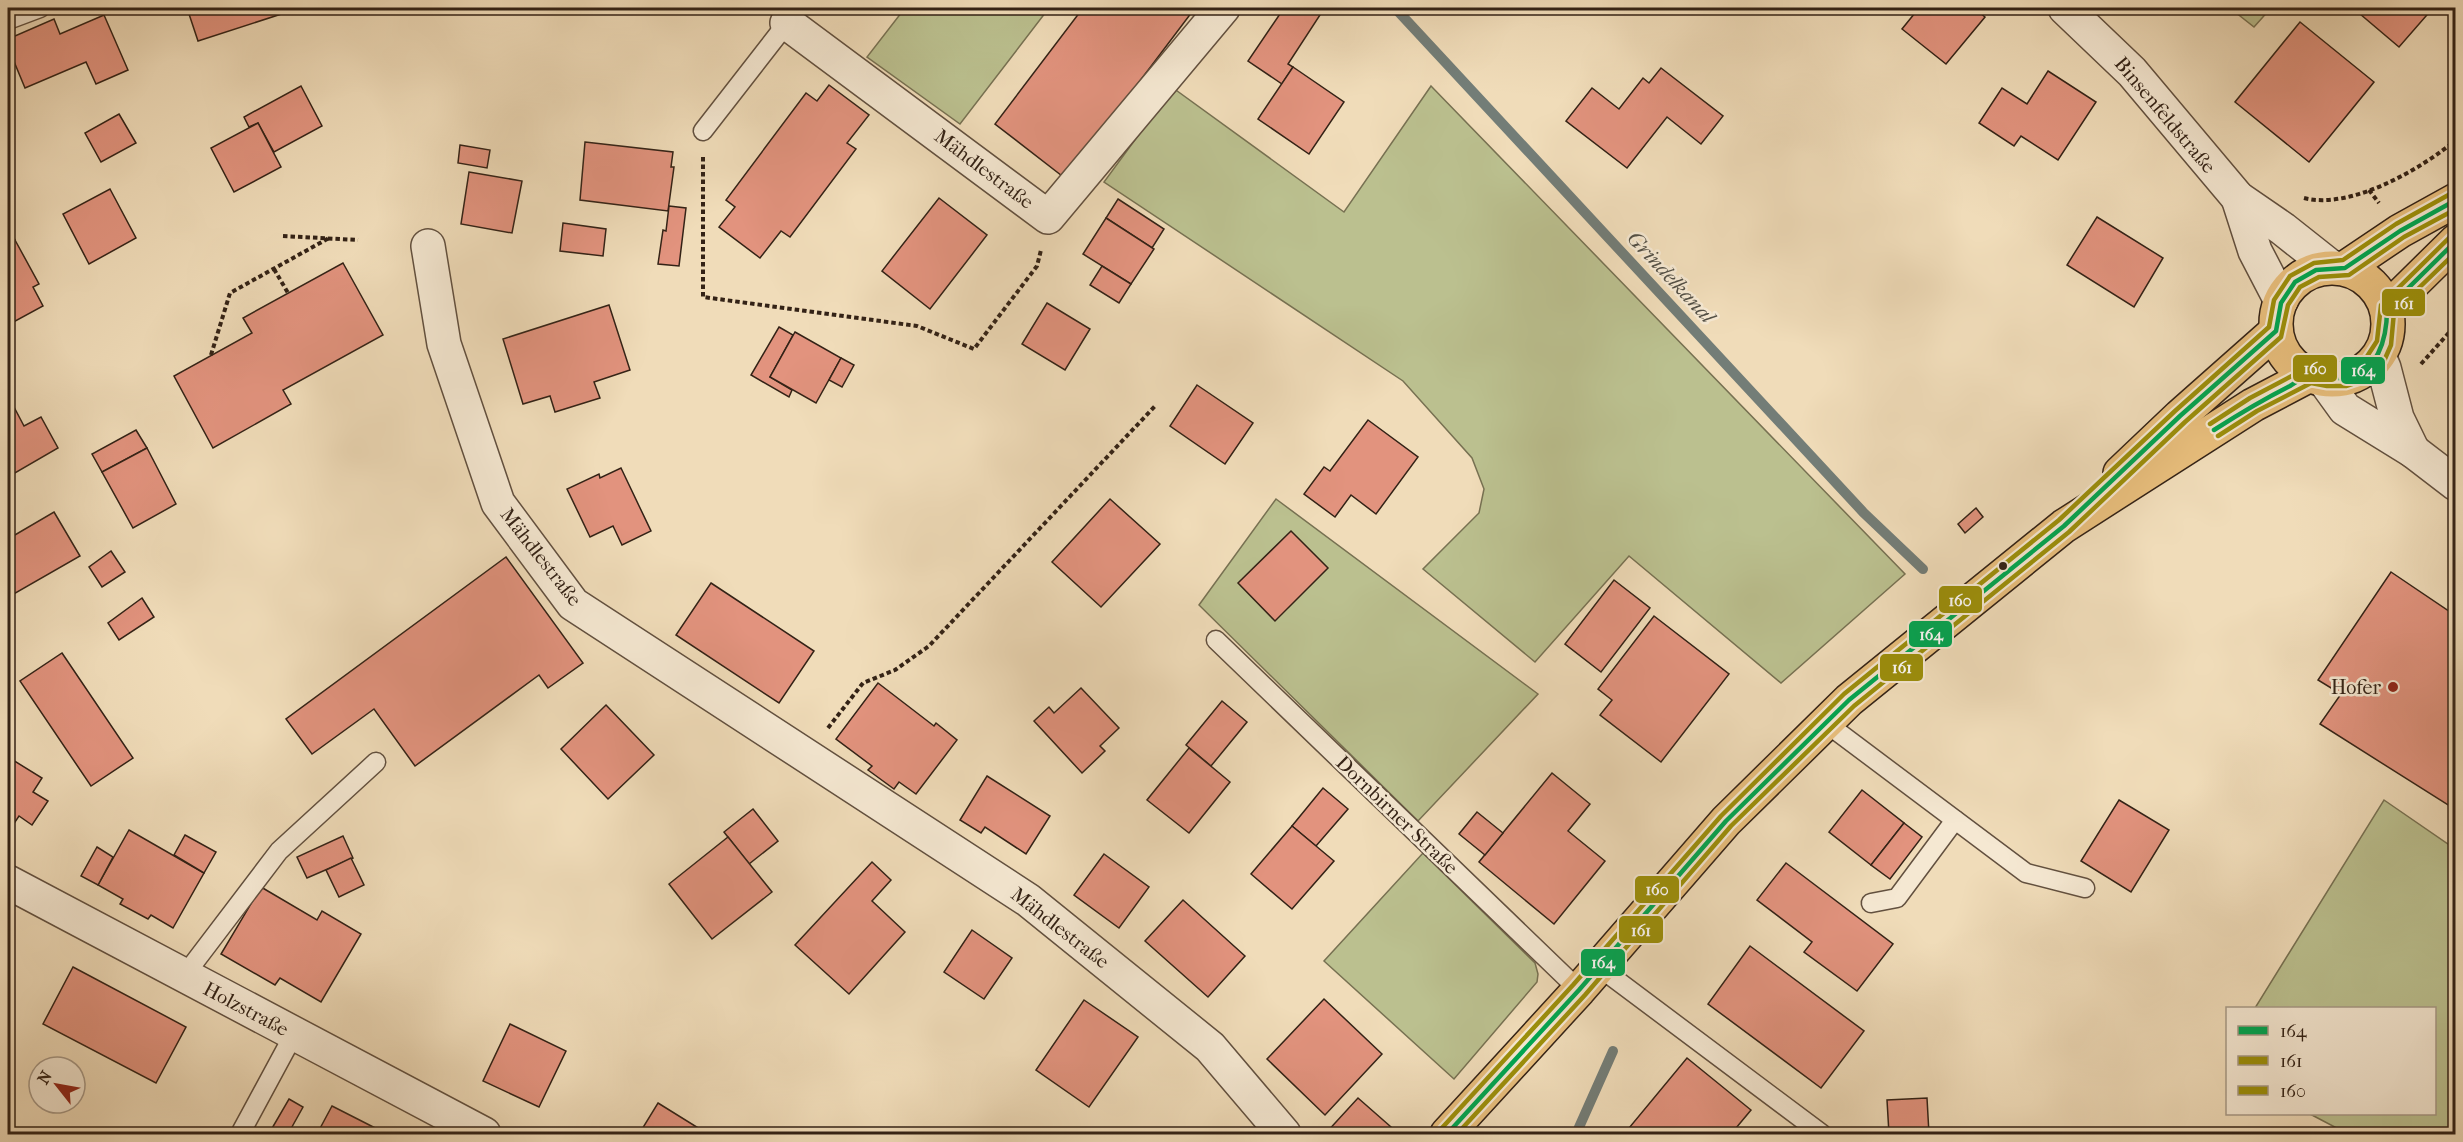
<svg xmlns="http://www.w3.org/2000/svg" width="2463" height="1142" font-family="'IM FELL French Canon',serif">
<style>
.green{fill:#bbc08f;stroke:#777152;stroke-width:1.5}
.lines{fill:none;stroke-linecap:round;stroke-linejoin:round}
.stream{stroke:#737d77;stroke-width:10}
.building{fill:#e2937e;stroke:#332216;stroke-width:1.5}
.service-casing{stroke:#62503f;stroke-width:21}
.minor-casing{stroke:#62503f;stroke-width:36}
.primary-casing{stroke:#332216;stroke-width:36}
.path{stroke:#332216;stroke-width:4;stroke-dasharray:4.5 3;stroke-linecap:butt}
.service{stroke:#f5e8d2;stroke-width:18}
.minor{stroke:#f5e8d2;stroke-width:33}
.primary{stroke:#e8be7c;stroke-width:33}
.bus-1-casing{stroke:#f5e8d2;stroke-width:9}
.bus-2-casing{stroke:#f5e8d2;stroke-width:9}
.bus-3-casing{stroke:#f5e8d2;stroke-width:9}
.bus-1{stroke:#00a651;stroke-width:4.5}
.bus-2{stroke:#9c8f0a;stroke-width:4.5}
.bus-3{stroke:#9c8f0a;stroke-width:4.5}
.bus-dot{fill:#332216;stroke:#f5e8d2;stroke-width:2}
.poi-dot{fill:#8f2418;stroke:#f5e8d2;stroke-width:2}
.labels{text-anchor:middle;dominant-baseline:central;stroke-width:5;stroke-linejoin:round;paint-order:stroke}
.street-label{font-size:20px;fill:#332216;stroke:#f5e8d2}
.poi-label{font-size:20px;fill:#332216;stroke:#f5e8d2;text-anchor:end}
.water-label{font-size:21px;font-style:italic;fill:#535046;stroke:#f5e8d2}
.line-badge{stroke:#f5e8d2;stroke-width:2}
.badge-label{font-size:16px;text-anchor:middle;font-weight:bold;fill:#fff}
</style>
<rect width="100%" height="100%" fill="#f0dcb9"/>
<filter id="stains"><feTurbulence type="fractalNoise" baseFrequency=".00333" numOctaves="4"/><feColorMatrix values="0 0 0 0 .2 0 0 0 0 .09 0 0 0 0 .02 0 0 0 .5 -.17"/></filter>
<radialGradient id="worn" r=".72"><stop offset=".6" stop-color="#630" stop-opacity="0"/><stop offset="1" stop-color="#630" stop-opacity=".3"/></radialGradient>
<g class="green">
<path d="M 905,8 L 1049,8 L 960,124 L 867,57 Z"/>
<path d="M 2230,8 L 2271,8 L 2254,27 Z"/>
<path d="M 1431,86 L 1905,574 L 1781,683 L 1629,556 L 1535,662 L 1423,569 L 1479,513 L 1484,489 L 1472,458 L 1403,381 L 1104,182 L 1173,88 L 1344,212 Z"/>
<path d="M 1276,499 L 1538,694 L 1418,821 L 1199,605 Z"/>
<path d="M 2384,800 L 2455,849 L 2455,1134 L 2348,1134 L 2310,1114 L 2434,1114 L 2434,1008 L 2255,1008 Z"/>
<path d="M 1423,853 L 1535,963 L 1538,974 L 1537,982 L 1454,1079 L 1324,961 Z"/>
</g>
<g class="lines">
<g class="stream">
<path d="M 1395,8 L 1863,512 L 1923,569"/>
<path d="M 1576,1134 L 1613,1051"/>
</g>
</g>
<g class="building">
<path d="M 187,8 L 300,8 L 198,41 Z"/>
<path d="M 1083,8 L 1195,8 L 1066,179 L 995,124 Z"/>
<path d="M 1284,8 L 1309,8 L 1320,15 L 1288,64 L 1293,67 L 1282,84 L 1248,61 Z"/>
<path d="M 1919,8 L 1974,8 L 1985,17 L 1946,64 L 1902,29 Z"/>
<path d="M 2353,8 L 2433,8 L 2399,47 Z"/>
<path d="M 104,15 L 128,70 L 96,84 L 86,62 L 25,88 L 8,47 L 8,39 L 54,19 L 60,34 Z"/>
<path d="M 2300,22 L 2374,82 L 2309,162 L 2235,102 Z"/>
<path d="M 1293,67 L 1344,102 L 1309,154 L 1258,119 Z"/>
<path d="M 1661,68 L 1723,116 L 1701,144 L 1667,117 L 1627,168 L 1566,121 L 1592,88 L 1619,109 L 1643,78 L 1649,83 Z"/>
<path d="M 2048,71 L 2096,102 L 2058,160 L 2021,136 L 2014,146 L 1979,123 L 2002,88 L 2027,104 Z"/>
<path d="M 829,85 L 869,115 L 847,143 L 856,149 L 790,237 L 781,231 L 760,258 L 719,227 L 735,207 L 726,200 L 806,93 L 817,101 Z"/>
<path d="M 301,86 L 322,126 L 274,152 L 258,123 L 249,127 L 244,117 Z"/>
<path d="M 119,114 L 136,143 L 101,162 L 85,133 Z"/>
<path d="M 258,123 L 281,167 L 234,192 L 211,148 Z"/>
<path d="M 585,142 L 673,152 L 671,167 L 674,167 L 668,211 L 580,200 Z"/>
<path d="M 460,145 L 490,150 L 487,168 L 458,163 Z"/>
<path d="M 469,172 L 522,181 L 512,233 L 461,224 Z"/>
<path d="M 110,189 L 136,238 L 89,264 L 63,214 Z"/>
<path d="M 939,198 L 987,235 L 930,309 L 882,271 Z"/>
<path d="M 1118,199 L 1164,229 L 1152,248 L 1106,218 Z"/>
<path d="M 669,206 L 686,208 L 679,266 L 658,264 L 663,230 L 666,231 Z"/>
<path d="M 2097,217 L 2163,258 L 2134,307 L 2067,265 Z"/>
<path d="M 1106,218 L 1154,249 L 1131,284 L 1083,254 Z"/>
<path d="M 563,223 L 606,229 L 603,256 L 560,251 Z"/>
<path d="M 8,225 L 15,240 L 8,244 Z"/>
<path d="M 15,240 L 39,284 L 33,287 L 43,306 L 8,325 L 8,244 Z"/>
<path d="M 343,263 L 383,335 L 283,390 L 291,404 L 213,448 L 174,376 L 252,333 L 243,318 Z"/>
<path d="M 1102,266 L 1131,284 L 1119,303 L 1090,285 Z"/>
<path d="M 1047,303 L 1090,329 L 1065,370 L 1022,344 Z"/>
<path d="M 609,305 L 630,370 L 594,382 L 600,398 L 555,412 L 550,396 L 523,404 L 503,339 Z"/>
<path d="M 779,327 L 793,335 L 770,377 L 792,390 L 789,397 L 751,375 Z"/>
<path d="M 795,332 L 841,358 L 816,403 L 770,377 Z"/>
<path d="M 841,358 L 854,365 L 842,387 L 829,380 Z"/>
<path d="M 1197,385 L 1253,423 L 1225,464 L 1170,426 Z"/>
<path d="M 14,407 L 24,426 L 41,417 L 58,448 L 8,477 L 8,411 Z"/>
<path d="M 1368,420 L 1418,457 L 1376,514 L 1351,495 L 1335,517 L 1304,494 L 1324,467 L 1330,471 Z"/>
<path d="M 136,430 L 147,448 L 102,472 L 92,454 Z"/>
<path d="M 147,448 L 176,504 L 133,528 L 102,472 Z"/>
<path d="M 621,468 L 651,531 L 622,545 L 613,526 L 590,537 L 567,489 L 599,474 L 600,478 Z"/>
<path d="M 1110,499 L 1160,544 L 1101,607 L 1052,562 Z"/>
<path d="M 1976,508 L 1983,517 L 1965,533 L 1958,524 Z"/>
<path d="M 54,512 L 80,556 L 12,595 L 8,587 L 8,539 Z"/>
<path d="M 1291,531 L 1328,568 L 1275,621 L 1238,583 Z"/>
<path d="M 111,551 L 125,572 L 102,587 L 89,567 Z"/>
<path d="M 506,557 L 583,663 L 548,688 L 539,675 L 415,766 L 374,709 L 312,754 L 286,719 Z"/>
<path d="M 2391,572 L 2456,616 L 2456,810 L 2320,724 L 2341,694 L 2318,680 Z"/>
<path d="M 1614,580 L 1650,608 L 1601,672 L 1565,644 Z"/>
<path d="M 711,583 L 814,651 L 779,703 L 676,635 Z"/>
<path d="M 142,598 L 154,617 L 119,640 L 108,623 Z"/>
<path d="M 1654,616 L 1729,674 L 1661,762 L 1600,715 L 1612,700 L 1598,689 Z"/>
<path d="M 62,653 L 133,758 L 91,786 L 20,681 Z"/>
<path d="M 878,683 L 934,726 L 936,723 L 957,740 L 916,794 L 899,782 L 894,789 L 868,770 L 872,766 L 836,739 Z"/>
<path d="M 1081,688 L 1119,728 L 1100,746 L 1105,751 L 1082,773 L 1034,721 L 1049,707 L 1054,713 Z"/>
<path d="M 1222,701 L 1247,722 L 1211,766 L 1186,745 Z"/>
<path d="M 606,705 L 654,755 L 608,799 L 561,749 Z"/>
<path d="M 1189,748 L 1230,782 L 1189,833 L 1147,800 Z"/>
<path d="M 8,757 L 42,778 L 33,792 L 48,801 L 32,825 L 19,816 L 11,828 L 8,826 Z"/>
<path d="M 1552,773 L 1590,804 L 1568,831 L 1605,861 L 1554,924 L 1479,862 Z"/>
<path d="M 987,776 L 1050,816 L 1026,854 L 985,827 L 981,833 L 960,820 Z"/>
<path d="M 1323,788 L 1348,809 L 1316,846 L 1292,826 Z"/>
<path d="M 1862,790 L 1904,823 L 1871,865 L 1829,832 Z"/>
<path d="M 2119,800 L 2169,830 L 2131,892 L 2081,861 Z"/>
<path d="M 753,809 L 778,841 L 749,864 L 724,832 Z"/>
<path d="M 1477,812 L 1503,833 L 1485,855 L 1459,834 Z"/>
<path d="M 1904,823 L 1922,837 L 1890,879 L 1871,865 Z"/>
<path d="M 1292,826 L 1334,861 L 1292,909 L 1251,874 Z"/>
<path d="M 129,830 L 204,873 L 173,928 L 151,915 L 148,919 L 120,904 L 123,899 L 98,885 Z"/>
<path d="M 185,835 L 216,852 L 204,873 L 174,855 Z"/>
<path d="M 343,836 L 353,858 L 307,878 L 297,857 Z"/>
<path d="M 728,837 L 772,892 L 712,939 L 669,884 Z"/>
<path d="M 97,847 L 113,857 L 98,885 L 81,876 Z"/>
<path d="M 1104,854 L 1149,887 L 1119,928 L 1074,895 Z"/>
<path d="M 351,858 L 364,885 L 339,897 L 326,870 Z"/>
<path d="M 872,862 L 891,880 L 872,901 L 905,932 L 849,994 L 795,945 Z"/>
<path d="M 1786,863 L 1893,944 L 1857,991 L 1804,952 L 1812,942 L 1757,900 Z"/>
<path d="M 261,887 L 317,920 L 322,911 L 361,934 L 321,1002 L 280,978 L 275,985 L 221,954 Z"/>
<path d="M 1183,900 L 1245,956 L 1208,997 L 1145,941 Z"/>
<path d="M 972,930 L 1012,958 L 984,999 L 944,972 Z"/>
<path d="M 1750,946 L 1864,1031 L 1821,1088 L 1708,1004 Z"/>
<path d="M 73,967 L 186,1027 L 156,1083 L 43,1024 Z"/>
<path d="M 1324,999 L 1382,1054 L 1325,1115 L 1267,1059 Z"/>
<path d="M 1084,1000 L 1138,1037 L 1089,1107 L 1036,1070 Z"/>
<path d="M 510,1024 L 566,1051 L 539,1107 L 483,1081 Z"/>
<path d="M 1687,1058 L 1751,1110 L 1731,1134 L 1638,1134 L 1629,1128 Z"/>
<path d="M 1358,1098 L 1399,1134 L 1325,1134 Z"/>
<path d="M 1927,1098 L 1929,1134 L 1889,1134 L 1887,1100 Z"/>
<path d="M 289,1099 L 303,1107 L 288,1134 L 279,1134 L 271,1130 Z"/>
<path d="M 658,1103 L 708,1134 L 639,1134 Z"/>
<path d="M 332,1106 L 387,1134 L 317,1134 Z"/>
</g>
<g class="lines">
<defs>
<g id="service">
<path d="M 8,20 L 40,8"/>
<path d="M 703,131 L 787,23"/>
<path d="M 1216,640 L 1579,990"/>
<path d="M 1826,723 L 2026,873 L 2085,888"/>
<path d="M 1871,903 L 1897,898 L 1955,820"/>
<path d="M 1599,967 L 1822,1134"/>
<path d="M 184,976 L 279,851 L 376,762"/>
<path d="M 240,1134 L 294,1034"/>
</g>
<g id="minor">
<path d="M 2065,8 L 2132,72 L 2238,198 L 2283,229 L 2331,267"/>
<path d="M 787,23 L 1048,217 L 1223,8"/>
<path d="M 2238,198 L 2255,251 L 2281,301"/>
<path d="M 428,246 L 444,344 L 498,503 L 573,604 L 1028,900 L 1210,1047 L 1284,1134"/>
<path d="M 2379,356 L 2384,368 L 2397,418 L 2413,451"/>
<path d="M 2324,380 L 2345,409 L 2413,451 L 2456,484"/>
<path d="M 8,882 L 484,1134"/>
</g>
<g id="primary">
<circle cx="2332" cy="324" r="56"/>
<path d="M 2345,268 L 2400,231 L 2456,200"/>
<path d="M 2387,309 L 2456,241"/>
<path d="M 2120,473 L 2180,416 L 2276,331"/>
<path d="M 1447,1134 L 1579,990 L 1726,821 L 1849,700 L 2064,526 L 2253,405 L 2310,375"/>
</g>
</defs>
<use href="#service" class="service-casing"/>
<use href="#minor" class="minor-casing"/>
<use href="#primary" class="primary-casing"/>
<g class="path">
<path d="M 703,157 L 703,297 L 917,326 L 974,349 L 1037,266 L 1041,250"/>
<path d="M 2369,190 L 2379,203"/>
<path d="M 2304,198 C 2351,210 2421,169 2456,140"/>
<path d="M 283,236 L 358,240"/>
<path d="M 274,269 L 288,293"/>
<path d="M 211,355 L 230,293 L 329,238"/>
<path d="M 2421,364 L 2454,327 L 2456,321"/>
<path d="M 828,728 L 863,683 L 895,670 L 929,646 L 1156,405"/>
</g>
<use href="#service" class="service"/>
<use href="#minor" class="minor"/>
<use href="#primary" class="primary"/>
<defs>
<g id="bus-1">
<path d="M 2214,430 C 2239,414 2264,399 2290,386 C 2295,383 2304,376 2310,375 C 2320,374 2331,379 2342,378 C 2378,375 2387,339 2387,309 L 2456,241"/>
<path d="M 1447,1134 L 1579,990 L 1726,821 L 1849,700 L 2064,526 L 2180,416 L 2276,331 L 2281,303 L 2295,282 L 2316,270 L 2345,268 L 2400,231 L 2456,200"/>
</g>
<g id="bus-2">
<path d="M 2218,436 L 2257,411 L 2311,383 L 2327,386 L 2346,386 L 2361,381 L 2374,373 L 2384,361 L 2391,345 L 2394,312 L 2456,252"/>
<path d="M 1457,1134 L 1585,995 L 1731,826 L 1854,706 L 2069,532 L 2185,422 L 2281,337 L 2288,305 L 2300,287 L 2319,277 L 2349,275 L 2404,237 L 2456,209"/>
</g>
<g id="bus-3">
<path d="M 2210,424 L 2250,398 L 2307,368 L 2343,371 L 2364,361 L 2377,341 L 2381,305 L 2451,236"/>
<path d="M 1441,1129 L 1573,985 L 1721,816 L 1844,694 L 2059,520 L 2175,411 L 2269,327 L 2274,300 L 2290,276 L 2314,263 L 2343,260 L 2396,224 L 2452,193"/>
</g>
</defs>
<use href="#bus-1" class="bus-1-casing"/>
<use href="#bus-2" class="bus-2-casing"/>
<use href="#bus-3" class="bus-3-casing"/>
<use href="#bus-1" class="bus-1"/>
<use href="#bus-2" class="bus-2"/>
<use href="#bus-3" class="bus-3"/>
</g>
<circle class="bus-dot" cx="2003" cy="566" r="5"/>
<circle class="poi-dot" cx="2393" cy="687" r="6"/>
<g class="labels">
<g class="street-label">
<text transform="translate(2165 115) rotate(50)">Binsenfeldstraße</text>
<text transform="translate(984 169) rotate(37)">Mähdlestraße</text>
<text transform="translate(541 557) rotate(52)">Mähdlestraße</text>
<text transform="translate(1397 815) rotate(44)">Dornbirner Straße</text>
<text transform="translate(1060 928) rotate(38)">Mähdlestraße</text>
<text transform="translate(246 1009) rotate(28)">Holzstraße</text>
</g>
<g class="poi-label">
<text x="2381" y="687">Hofer</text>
</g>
<g class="water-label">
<text transform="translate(1671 277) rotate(47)">Grindelkanal</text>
</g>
</g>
<g class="line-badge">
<rect x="2381" y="288" width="45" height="29" rx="6" fill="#9c8f0a"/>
<rect x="2292" y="354" width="46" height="29" rx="6" fill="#9c8f0a"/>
<rect x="2340" y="356" width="46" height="29" rx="6" fill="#00a651"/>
<rect x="1938" y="585" width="45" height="29" rx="6" fill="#9c8f0a"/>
<rect x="1908" y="620" width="45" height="28" rx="6" fill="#00a651"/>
<rect x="1879" y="653" width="45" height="29" rx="6" fill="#9c8f0a"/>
<rect x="1634" y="875" width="46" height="29" rx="6" fill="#9c8f0a"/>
<rect x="1618" y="915" width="46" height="29" rx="6" fill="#9c8f0a"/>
<rect x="1580" y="948" width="46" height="29" rx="6" fill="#00a651"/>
</g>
<g class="badge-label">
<text x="2404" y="309">161</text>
<text x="2315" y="374">160</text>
<text x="2363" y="376">164</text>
<text x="1960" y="606">160</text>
<text x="1931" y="640">164</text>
<text x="1902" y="673">161</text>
<text x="1657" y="895">160</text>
<text x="1641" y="936">161</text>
<text x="1603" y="968">164</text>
</g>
<rect width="2463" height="1142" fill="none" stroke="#f0dcb9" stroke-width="30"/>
<rect x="9" y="9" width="2445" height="1124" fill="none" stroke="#332216" stroke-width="3"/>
<rect x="15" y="15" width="2433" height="1112" fill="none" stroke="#332216" stroke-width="1.5"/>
<rect x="2226" y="1007" width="210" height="108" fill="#f5e8d2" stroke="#a79987" stroke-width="1.5"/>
<rect x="2238" y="1026" width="30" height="9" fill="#00a651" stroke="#a79987" stroke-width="1.5"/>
<text x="2280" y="1037" font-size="18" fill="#332216">164</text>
<rect x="2238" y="1056" width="30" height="9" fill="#9c8f0a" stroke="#a79987" stroke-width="1.5"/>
<text x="2280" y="1067" font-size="18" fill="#332216">161</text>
<rect x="2238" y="1086" width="30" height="9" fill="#9c8f0a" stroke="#a79987" stroke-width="1.5"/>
<text x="2280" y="1097" font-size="18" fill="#332216">160</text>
<g transform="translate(57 1085) rotate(301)"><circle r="28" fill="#f5e8d2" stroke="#a79987" stroke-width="1.5"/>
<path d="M0-4.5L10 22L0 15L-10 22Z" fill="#8f2418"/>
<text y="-9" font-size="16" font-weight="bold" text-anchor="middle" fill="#332216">N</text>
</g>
<rect width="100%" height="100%" filter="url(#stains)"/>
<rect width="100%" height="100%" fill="url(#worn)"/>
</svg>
